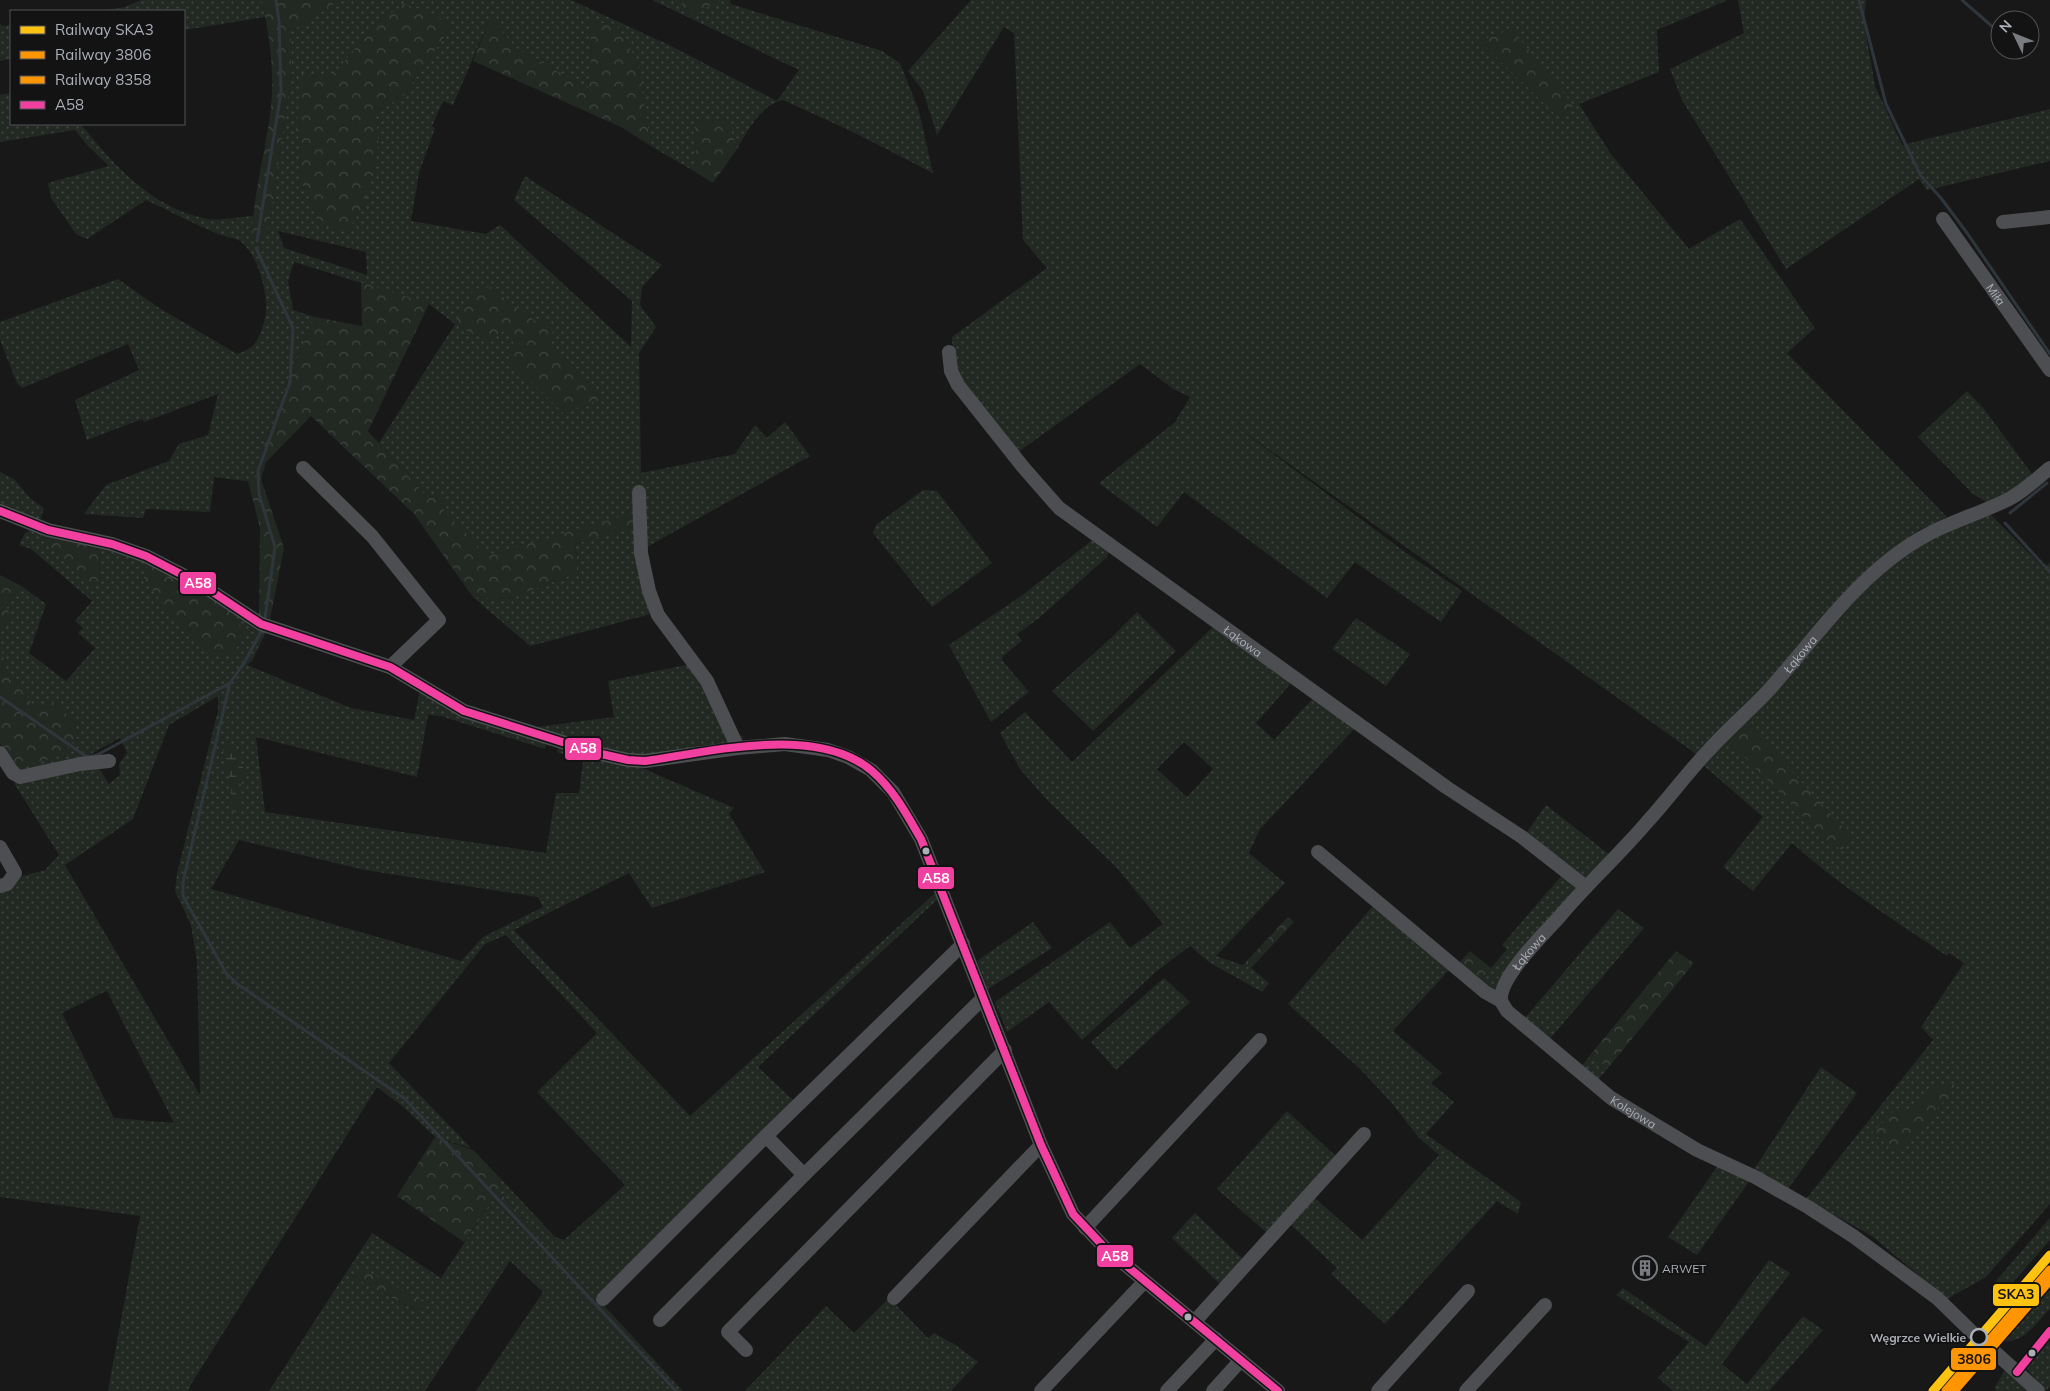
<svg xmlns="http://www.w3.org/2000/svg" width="2050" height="1391" font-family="Mulish,sans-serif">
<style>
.grass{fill:url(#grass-dots);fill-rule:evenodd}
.forest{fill:url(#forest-crowns)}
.wetland{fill:url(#wetland-marsh)}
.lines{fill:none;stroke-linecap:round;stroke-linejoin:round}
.stream{stroke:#2f363b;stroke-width:3}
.minor{stroke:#4d4e51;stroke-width:14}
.bus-1-casing{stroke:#131314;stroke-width:11}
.bus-1{stroke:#f240a1;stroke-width:8}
.rail-1-casing{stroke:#131314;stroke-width:12}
.rail-2-casing{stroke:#131314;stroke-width:12}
.rail-3-casing{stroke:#131314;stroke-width:12}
.rail-1{stroke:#fec210;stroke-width:9}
.rail-2{stroke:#ff9500;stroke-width:9}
.rail-3{stroke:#ff9500;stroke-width:9}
.bus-dot{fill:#abb0b8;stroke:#131314;stroke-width:2}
.stop-dot{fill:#131314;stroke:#abb0b8;stroke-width:2.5}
.labels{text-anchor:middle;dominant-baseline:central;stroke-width:4;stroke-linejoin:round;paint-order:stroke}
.street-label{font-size:12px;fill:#abb0b8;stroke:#131314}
.poi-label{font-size:12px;fill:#abb0b8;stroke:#131314;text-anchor:start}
.stop-label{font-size:12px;font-weight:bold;fill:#abb0b8;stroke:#131314;text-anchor:end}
.line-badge{stroke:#131314;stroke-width:2}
.badge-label{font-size:14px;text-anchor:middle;font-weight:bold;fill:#fff}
.pale-badge-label{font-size:14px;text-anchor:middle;font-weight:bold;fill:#111}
</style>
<defs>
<pattern id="grass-dots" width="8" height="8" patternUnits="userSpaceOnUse" patternTransform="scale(1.25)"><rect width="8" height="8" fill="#222923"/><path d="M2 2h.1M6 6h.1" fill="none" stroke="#3f4641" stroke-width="1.8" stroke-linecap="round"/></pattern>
<pattern id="forest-crowns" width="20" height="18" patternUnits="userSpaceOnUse" patternTransform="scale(1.25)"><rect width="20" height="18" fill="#222923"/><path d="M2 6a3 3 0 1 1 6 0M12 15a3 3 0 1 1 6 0" fill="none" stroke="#3f4641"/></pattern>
<pattern id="wetland-marsh" width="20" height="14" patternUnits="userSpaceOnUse" patternTransform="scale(1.25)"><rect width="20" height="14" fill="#222923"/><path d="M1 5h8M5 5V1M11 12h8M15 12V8" fill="none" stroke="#3f4641"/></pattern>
</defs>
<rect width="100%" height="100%" fill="#181819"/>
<g class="grass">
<path d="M 141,0 L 262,0 L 265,17 L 184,30 L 184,11 L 99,11 L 125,7 Z"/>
<path d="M 340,0 L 571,0 L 669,45 L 777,101 L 799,70 L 652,0 L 680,0 L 688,15 L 714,4 L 716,0 L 730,0 L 731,4 L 882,51 L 900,63 L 919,111 L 933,173 L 853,132 L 783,100 C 761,104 747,132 737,149 L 727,119 L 694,122 L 697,173 L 651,146 L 637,61 L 616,25 L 588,21 L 592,48 L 588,88 L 518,50 L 490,18 L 453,105 L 443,101 L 432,126 L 435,128 L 419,173 L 411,221 L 486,234 L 500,225 L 631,347 L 632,301 L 514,200 L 525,176 L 662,265 L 642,287 L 640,305 L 656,327 L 639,353 L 641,473 L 735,454 L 755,425 L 767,438 L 785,422 L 810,456 L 645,548 L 649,572 L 667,622 L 739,734 L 744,738 C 705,748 659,761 618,753 C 591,748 564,736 537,727 L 614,717 L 608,681 L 691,664 L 655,613 L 530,646 L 473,597 L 508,599 L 579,572 L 575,544 L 633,527 L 632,514 L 488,556 L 443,511 L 444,496 L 427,497 L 379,443 L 455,324 L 429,304 L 294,262 L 288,281 L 293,310 L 315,317 C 291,370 269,425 253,482 L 214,477 L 210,512 L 146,509 L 143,518 L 84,514 L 106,485 L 169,461 L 179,444 L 208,435 L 218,394 L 144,422 L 142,419 L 87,440 L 75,400 L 139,370 L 128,344 L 22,388 L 17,383 L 0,340 L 0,322 L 118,279 L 156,306 L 237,354 C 257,348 260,337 265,318 C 270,297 258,254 240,241 C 234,237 225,237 218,234 C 194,224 170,211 146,200 L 87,239 L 76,234 L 51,198 L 48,183 L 109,166 L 88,146 L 75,130 L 0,142 L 0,95 L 11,93 L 11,124 L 81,124 C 112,164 152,207 203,218 C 217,222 238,217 253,216 L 252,237 L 269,226 L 292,68 L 290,32 ZM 375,25 L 451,27 L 404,95 L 373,115 L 378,134 L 321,223 L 299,177 L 301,144 L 332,76 ZM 278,231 L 366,252 L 367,275 L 284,248 ZM 490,287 L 535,321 L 552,345 L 602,399 L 514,338 L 505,330 Z"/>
<path d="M 971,0 L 1728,0 L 1657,30 L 1659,72 L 1579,104 L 1611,154 L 1689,249 L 1740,219 L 1815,328 L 1787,353 L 1947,517 L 1918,531 L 1935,535 L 1989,513 L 2044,568 L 2050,562 L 2050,1204 L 1986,1277 L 1947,1299 L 1872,1236 L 1806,1199 L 1933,1040 L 1921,1027 L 1964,963 L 1949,953 L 1947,956 C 1894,920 1840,886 1792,843 L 1753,891 L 1723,867 L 1763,817 L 1703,765 L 1705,762 L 1692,751 L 1229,421 L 1409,555 L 1462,591 L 1441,622 L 1355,562 L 1327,598 L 1184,492 L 1157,527 L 1099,483 L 1175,422 L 1190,397 L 1172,388 L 1140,364 L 1017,453 L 961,380 L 954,364 L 952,337 L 1047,268 L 1023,240 L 1014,33 L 1004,27 L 937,135 L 923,91 L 908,71 ZM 1512,29 L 1573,107 L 1558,117 L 1480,41 Z"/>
<path d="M 1738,0 L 1866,0 L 1864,23 L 1875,86 L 1902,145 L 2050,109 L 2050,161 L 1927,190 L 1919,179 L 1786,269 L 1682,100 L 1670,69 L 1744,33 Z"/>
<path d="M 0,23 L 2,26 L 11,25 L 11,59 L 0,61 Z"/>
<path d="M 1967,391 L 1984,409 L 2032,474 L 2013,491 L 1988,503 L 1973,494 L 1918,437 Z"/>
<path d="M 0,472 L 15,480 L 30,498 L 44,508 L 39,523 L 0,504 Z"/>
<path d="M 923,490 L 937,491 L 992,563 L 932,607 L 873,533 L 876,525 Z"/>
<path d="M 30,530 L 40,532 L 100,583 L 99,546 L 148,563 L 168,611 L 196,637 L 212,657 L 234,613 L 266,632 L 252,661 L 247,665 L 351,708 L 414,720 L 420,690 L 546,742 L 545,749 L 441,716 L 428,715 L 417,777 L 256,737 L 265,812 L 546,853 L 556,793 L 579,793 L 583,761 L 557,752 L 559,746 L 595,757 L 642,768 L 734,808 L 729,814 L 765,872 L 652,908 L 629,873 L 514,930 L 690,1116 L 934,894 L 939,898 L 758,1067 L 793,1100 L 596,1297 L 683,1391 L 476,1391 L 543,1292 L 510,1261 L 425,1391 L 269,1391 L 372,1233 L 441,1278 L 493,1199 L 528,1234 L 537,1231 L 499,1192 L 500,1178 L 555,1237 L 564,1240 L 625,1185 L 537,1092 L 597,1033 L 506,935 L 485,944 L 389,1063 L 471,1148 L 435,1137 L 401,1105 L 377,1087 L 190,1386 L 189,1391 L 108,1391 L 140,1216 L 0,1197 L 0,892 L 19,877 L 45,870 L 59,855 L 14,783 L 62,771 L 98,767 L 109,784 L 120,775 L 119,764 L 127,753 L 120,738 L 82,759 L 19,771 L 11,763 L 78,736 L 74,721 L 51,701 L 45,708 L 34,706 L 15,680 L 7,674 L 0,643 L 0,632 L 11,619 L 7,608 L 9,599 L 17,593 L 20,585 L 46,604 L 29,653 L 66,681 L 95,648 L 78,633 L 83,628 L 75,621 L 92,601 L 31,549 L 19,545 L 25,533 ZM 218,696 L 218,711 L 177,873 L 175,891 L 191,925 L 197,961 L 200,1095 L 65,865 L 133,819 L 169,725 ZM 239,840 L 365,870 L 538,897 L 543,907 L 483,937 L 461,961 L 211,889 ZM 106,991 L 107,991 L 174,1123 L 114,1118 L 62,1013 ZM 361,1270 L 417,1311 L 355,1278 Z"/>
<path d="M 1095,538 L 1110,548 L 1107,557 L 1038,619 L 1017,634 L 1022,641 L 1003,656 L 1002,660 L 1029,692 L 991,722 L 949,645 L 1020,597 Z"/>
<path d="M 1137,612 L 1176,651 L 1093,731 L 1052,691 L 1111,638 Z"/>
<path d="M 1356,618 L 1410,654 L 1386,686 L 1332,649 Z"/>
<path d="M 1218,626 L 1294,680 L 1256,723 L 1274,740 L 1315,696 L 1357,726 L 1260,829 L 1249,853 L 1285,883 L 1216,956 L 1251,968 L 1269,983 L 1262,992 L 1209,962 L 1190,946 L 1157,971 L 1082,1040 L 1049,1002 L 1007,1032 L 995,1002 L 1110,922 L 1130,948 L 1163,924 L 1117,868 L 1047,800 L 1020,769 L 1000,733 L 1025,712 L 1072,762 L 1212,628 ZM 1184,742 L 1213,769 L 1187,797 L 1157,769 Z"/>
<path d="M 1546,805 L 1610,855 L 1590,877 L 1583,879 L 1525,835 Z"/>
<path d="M 1562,875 L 1577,885 L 1577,892 L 1495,993 L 1481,980 L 1507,949 L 1502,945 Z"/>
<path d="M 1374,905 L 1449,970 L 1393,1031 L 1442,1073 L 1431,1083 L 1454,1102 L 1426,1134 L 1521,1202 L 1518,1214 L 1497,1201 L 1385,1324 L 1331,1274 L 1337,1268 L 1290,1224 L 1315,1198 L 1362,1240 L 1439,1155 L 1419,1138 L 1391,1102 L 1359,1068 L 1288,1004 Z"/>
<path d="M 1618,909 L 1644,928 L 1549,1040 L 1523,1020 Z"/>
<path d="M 1033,922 L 1052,948 L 988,989 L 977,961 Z"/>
<path d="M 1164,978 L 1190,1002 L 1116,1070 L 1091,1042 Z"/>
<path d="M 1591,1054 L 1608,1068 L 1597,1081 L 1581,1067 Z"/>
<path d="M 1821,1067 L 1857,1093 L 1788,1189 L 1753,1171 Z"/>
<path d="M 1287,1111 L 1338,1158 L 1268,1234 L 1217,1189 Z"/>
<path d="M 1719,1164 L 1750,1180 L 1697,1255 L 1668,1237 Z"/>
<path d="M 1195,1213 L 1244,1260 L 1221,1285 L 1172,1238 Z"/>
<path d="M 2050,1218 L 2050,1240 L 2000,1297 L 1996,1281 Z"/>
<path d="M 1769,1260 L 1790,1273 L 1722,1364 L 1747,1384 L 1803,1316 L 1823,1330 L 1769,1391 L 1673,1391 L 1658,1378 L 1689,1342 L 1616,1295 L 1623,1288 L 1706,1346 Z"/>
<path d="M 2050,1274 L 2050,1309 C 2033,1326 2021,1348 1994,1340 Z"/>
<path d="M 889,1298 L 928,1338 L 934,1333 L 957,1346 L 978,1362 L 951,1391 L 745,1391 L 826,1306 L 854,1333 Z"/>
<path d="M 2050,1340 L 2050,1386 L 2046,1391 L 2026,1368 Z"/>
<path d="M 2006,1368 L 2030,1391 L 1996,1391 L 1995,1387 Z"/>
</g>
<g class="forest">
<path d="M 262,0 L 340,0 L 290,32 L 292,68 L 269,226 L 262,241 L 252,237 C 253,193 266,151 271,107 C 275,71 269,35 262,0 Z"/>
<path d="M 680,0 L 716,0 L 715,4 L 688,15 Z"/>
<path d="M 404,4 L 435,14 L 451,27 L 404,95 L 373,115 C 375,121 378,128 378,134 C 380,160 365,215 345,232 L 321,223 L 299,177 L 301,144 L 296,130 L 302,74 L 332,76 L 375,25 Z"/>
<path d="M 490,18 L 518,50 L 588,88 L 592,48 L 588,21 L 616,25 L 637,61 L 651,146 L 621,127 L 473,61 Z"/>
<path d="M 1512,29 L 1574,106 L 1558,117 L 1480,41 Z"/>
<path d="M 727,119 L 737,149 L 713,183 L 697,173 L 694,122 Z"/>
<path d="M 361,282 L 429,304 L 368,431 L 427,497 L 444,496 L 444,511 L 488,556 L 632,513 L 634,527 L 575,544 L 579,572 L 508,599 L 473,597 L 414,514 L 311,416 L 266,462 L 261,479 L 284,548 L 270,619 L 259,616 L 260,528 L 248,481 L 253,482 C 269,425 291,370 315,317 L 362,326 Z"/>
<path d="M 490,287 L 535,321 L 541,319 L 553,326 L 552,345 L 602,399 L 563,413 L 508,360 L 514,339 L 505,330 L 488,342 L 455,324 L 474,289 Z"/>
<path d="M 40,532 L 99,546 L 100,584 L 92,587 L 41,539 Z"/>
<path d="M 148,563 L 203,593 L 234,613 L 245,635 L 232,655 L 212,657 L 196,637 L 168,611 L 144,578 Z"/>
<path d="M 0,575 L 20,585 L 17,593 L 9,599 L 7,608 L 11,619 L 0,632 Z"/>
<path d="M 0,643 L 7,674 L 15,680 L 34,706 L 45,708 L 51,701 L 74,721 L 78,736 L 61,756 L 24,766 L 11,763 L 0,743 Z"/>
<path d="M 1747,722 L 1851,836 L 1842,850 L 1824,838 L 1728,740 Z"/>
<path d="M 1288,917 L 1294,922 L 1251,968 L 1243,965 Z"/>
<path d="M 1470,951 L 1491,968 L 1481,980 L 1459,963 Z"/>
<path d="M 1676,951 L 1694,963 L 1608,1068 L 1591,1054 Z"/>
<path d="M 1939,1084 L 1958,1085 L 1898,1153 L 1872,1133 L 1896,1108 L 1910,1114 Z"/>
<path d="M 435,1137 L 473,1150 L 500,1178 L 499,1192 L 537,1231 L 528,1234 L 493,1199 L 464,1242 L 397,1196 Z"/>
<path d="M 361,1269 L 425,1301 L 418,1311 L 354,1278 Z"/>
</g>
<path class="wetland" d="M 228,745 L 239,755 L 245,775 L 238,792 L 239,810 L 237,812 L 232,811 L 231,783 L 224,760 L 223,748 Z"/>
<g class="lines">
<g class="stream">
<path d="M 1859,0 L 1886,104 L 1921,176 L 1941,198 L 1967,233 L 2050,354"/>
<path d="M 1962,0 L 1994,28"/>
<path d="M 257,241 L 281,92 L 279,21 L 276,0"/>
<path d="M 256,248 L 293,328 L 290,382 L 258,471 L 259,494 L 275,547 L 265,618"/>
<path d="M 2010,513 L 2047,483"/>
<path d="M 2005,523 L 2050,572"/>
<path d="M 261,632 L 244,663 L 230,683 L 183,882 L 183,896 L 226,973 L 236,983 L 404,1098 L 676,1391"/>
<path d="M 0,697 L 87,757 L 97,755 L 230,683"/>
</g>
<g class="minor">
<path id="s1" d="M 1943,219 L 2050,370"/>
<path d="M 2003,222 L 2050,217"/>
<path id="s2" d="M 949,352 L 951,371 L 958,385 L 1023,467 L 1059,508 L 1446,787 L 1522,837 L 1586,887"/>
<path d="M 303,468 L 372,536 L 439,620 L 390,667"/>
<path d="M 639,492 L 641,553 L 649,591 L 658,615 L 707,681 L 738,748"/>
<path d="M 0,511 L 48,530 L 112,544 L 146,556 L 202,585 L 261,624 L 390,667 L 464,711 L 597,753 L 628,760 L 645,761 L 738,748 L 785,744 L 828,750 L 848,757 L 871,770 L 893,792 L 921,839 L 1041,1145 L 1073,1214 L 1105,1248 L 1278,1391"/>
<path d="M 0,753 L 13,773 L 20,777 L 80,764 L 109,761"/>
<path d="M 0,847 L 15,873 L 7,884 L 0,886"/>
<path id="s3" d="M 1318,852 L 1485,992 L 1501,1001 L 1507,1011 L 1611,1098 L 1697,1150 L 1755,1177 L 1808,1207 L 1853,1236 L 1937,1298 L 1975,1335"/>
<path id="s4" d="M 1501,1001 C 1498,978 1545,933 1560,916 C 1588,883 1620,854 1648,821 C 1669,798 1687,773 1709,750 C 1727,730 1748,712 1767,692 C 1807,648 1842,597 1889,560 C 1928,528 1959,522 2003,502 C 2021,494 2035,480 2050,468"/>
<path d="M 804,1175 L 983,998"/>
<path d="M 1085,1228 L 1260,1040"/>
<path d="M 894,1298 L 1041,1145"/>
<path d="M 603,1299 L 766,1136 L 963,944"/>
<path d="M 660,1320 L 804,1175 L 766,1136"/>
<path d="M 1195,1321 L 1364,1134"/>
<path d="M 1987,1345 L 2038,1391"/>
<path d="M 746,1350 L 728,1332 L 1005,1050"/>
<path d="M 1041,1391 L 1145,1281"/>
<path d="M 1167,1391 L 1216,1339"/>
<path d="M 1213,1391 L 1241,1360"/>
<path d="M 1378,1391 L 1468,1291"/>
<path d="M 1466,1391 L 1545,1305"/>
</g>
<defs>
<g id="bus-1">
<path d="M 0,511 L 48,530 L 112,544 L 146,556 L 202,585 L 261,624 L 390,667 L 464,711 L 597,753 L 628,760 L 645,761 C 710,752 817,724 872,771 C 894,790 907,815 921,839 L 1041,1145 L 1073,1214 L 1105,1248 L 1278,1391"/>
<path d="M 2017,1372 L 2050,1331"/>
</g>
</defs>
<use href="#bus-1" class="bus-1-casing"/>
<use href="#bus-1" class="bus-1"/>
<defs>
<path id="rail-1" d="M 1933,1391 L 2050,1255"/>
<path id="rail-2" d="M 1946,1391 L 2050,1270"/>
<path id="rail-3" d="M 1954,1391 L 2050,1280"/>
</defs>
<use href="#rail-1" class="rail-1-casing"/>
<use href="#rail-2" class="rail-2-casing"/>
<use href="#rail-3" class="rail-3-casing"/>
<use href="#rail-1" class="rail-1"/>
<use href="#rail-2" class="rail-2"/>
<use href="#rail-3" class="rail-3"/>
</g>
<defs>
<symbol id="building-ring" viewBox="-11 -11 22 22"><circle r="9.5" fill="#131314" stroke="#787b80" stroke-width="1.5"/><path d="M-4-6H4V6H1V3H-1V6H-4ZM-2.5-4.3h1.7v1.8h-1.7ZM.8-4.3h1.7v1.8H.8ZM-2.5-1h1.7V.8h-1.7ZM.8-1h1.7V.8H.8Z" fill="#787b80"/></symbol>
</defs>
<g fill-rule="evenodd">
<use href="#building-ring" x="1631" y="1254" width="28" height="28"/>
</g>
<g class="bus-dot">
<circle cx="926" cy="851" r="4.5"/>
<circle cx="1188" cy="1317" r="4.5"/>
<circle cx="2032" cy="1353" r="4.5"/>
</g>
<circle class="stop-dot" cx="1979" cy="1337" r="8"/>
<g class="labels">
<g class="street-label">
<text stroke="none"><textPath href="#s1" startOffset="92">Miła</textPath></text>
<text stroke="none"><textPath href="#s2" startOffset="421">Łąkowa</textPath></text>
<text stroke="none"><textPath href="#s4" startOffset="461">Łąkowa</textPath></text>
<text stroke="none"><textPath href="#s4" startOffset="58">Łąkowa</textPath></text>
<text stroke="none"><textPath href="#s3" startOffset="410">Kolejowa</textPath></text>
</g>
<g class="poi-label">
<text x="1662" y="1268">ARWET</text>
</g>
<g class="stop-label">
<text x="1966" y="1337">Węgrzce Wielkie</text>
</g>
</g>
<g class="line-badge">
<rect x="179" y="571" width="38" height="24" rx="5" fill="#f240a1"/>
<rect x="564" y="737" width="38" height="24" rx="5" fill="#f240a1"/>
<rect x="917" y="866" width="38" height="24" rx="5" fill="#f240a1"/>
<rect x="1096" y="1244" width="38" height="24" rx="5" fill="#f240a1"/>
<rect x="1992" y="1283" width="48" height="24" rx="5" fill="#fec210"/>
<rect x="1950" y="1347" width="47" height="24" rx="5" fill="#ff9500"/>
</g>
<g class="badge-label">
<text x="198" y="588">A58</text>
<text x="583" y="753">A58</text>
<text x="936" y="883">A58</text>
<text x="1115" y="1261">A58</text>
</g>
<g class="pale-badge-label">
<text x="2016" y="1299">SKA3</text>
<text x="1974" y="1364">3806</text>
</g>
<rect x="10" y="10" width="175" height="115" fill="#131314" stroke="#505256"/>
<rect x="20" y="26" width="25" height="8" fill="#fec210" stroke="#505256"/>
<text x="55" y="35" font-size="15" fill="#abb0b8">Railway SKA3</text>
<rect x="20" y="51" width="25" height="8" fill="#ff9500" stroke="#505256"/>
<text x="55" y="60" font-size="15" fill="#abb0b8">Railway 3806</text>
<rect x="20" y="76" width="25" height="8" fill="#ff9500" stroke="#505256"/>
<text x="55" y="85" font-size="15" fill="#abb0b8">Railway 8358</text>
<rect x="20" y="101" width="25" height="8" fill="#f240a1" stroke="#505256"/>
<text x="55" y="110" font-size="15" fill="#abb0b8">A58</text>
<g transform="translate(2015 35) rotate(313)"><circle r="24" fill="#131314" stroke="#505256"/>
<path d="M0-4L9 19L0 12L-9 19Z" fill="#787b80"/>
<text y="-8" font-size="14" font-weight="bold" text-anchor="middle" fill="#abb0b8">N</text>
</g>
</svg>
